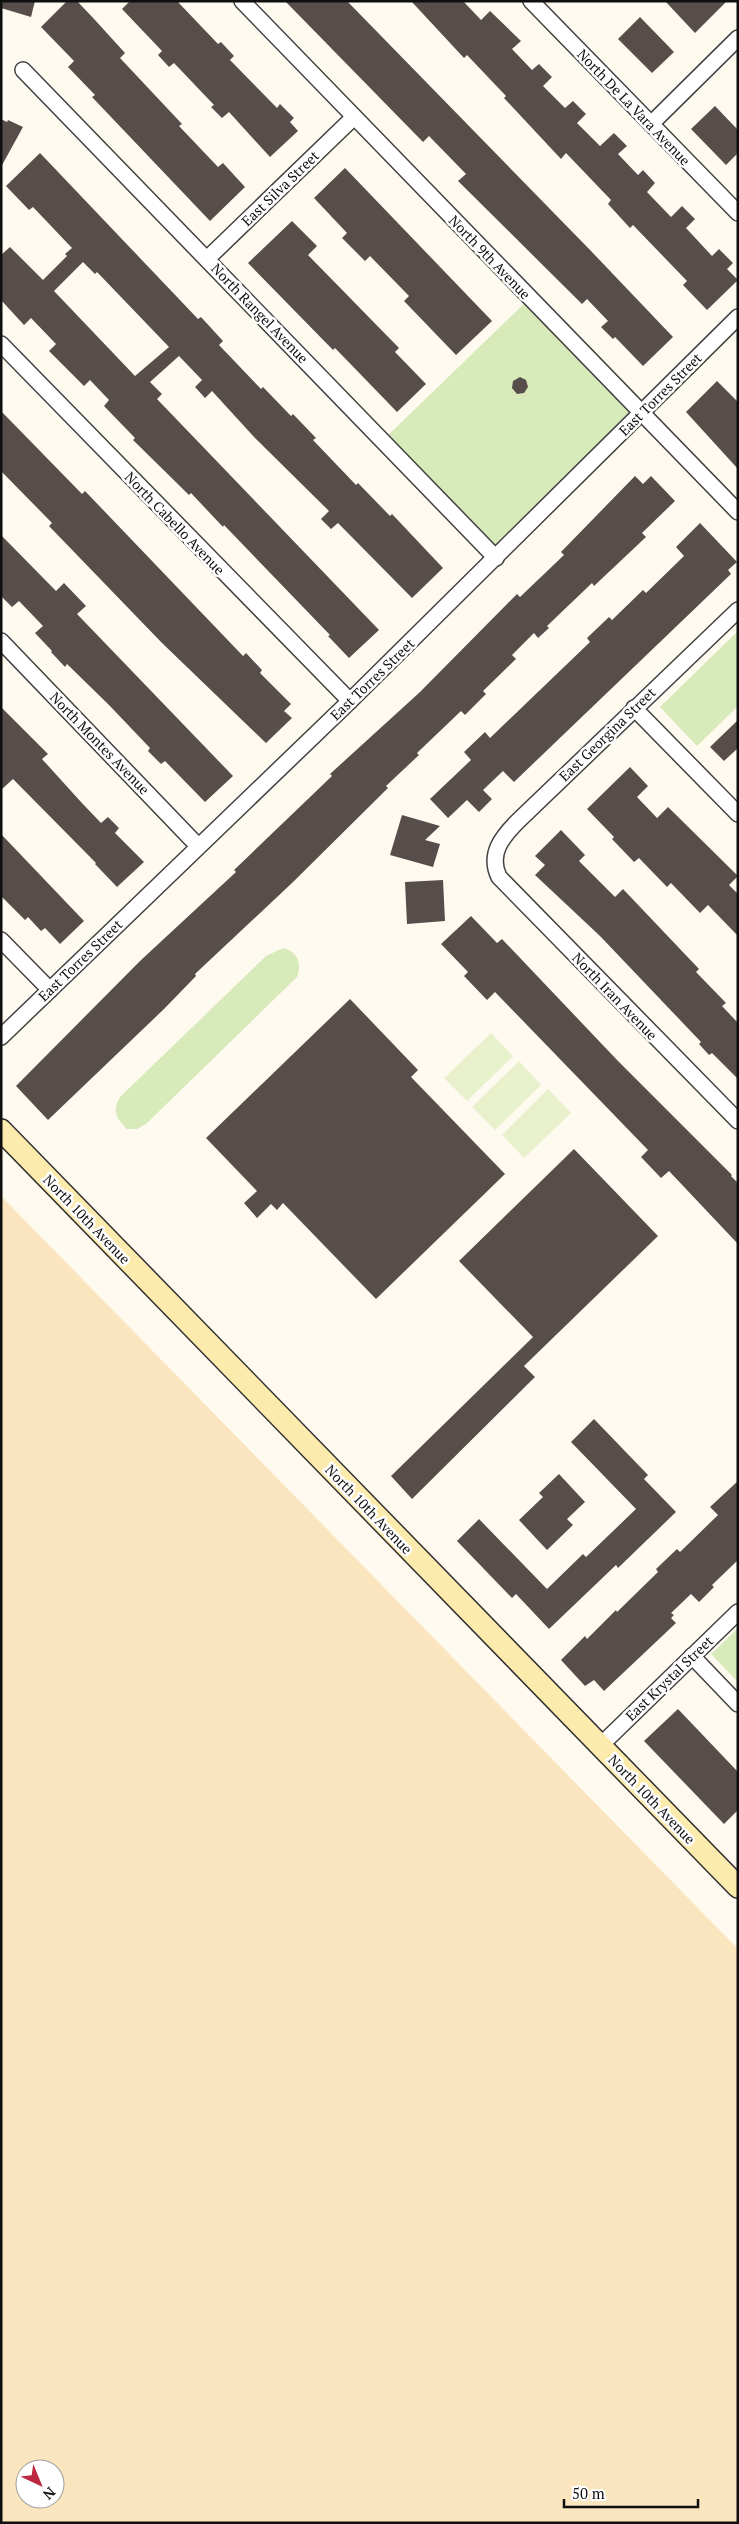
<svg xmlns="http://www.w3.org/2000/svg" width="739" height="2524" font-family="'PT Serif',serif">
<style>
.green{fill:#d8e9ba}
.sand{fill:#fae5be;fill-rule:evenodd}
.pitch{fill:#e8f0cc}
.building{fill:#574e4b;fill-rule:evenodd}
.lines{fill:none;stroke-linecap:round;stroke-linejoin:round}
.minor-casing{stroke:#424242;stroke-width:18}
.secondary-casing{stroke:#313131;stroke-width:24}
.minor{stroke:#fff;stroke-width:15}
.secondary{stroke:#fdebad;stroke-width:21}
.labels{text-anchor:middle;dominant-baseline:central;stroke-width:5;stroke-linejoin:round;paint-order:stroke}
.street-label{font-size:14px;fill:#0f0f0f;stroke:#fff}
</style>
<rect width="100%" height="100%" fill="#fffaf0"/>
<g class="green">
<path d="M 530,298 L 641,412 L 496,558 L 383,440 Z"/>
<path d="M 738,631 L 738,706 L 697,746 L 660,707 Z"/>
<path d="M 283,948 C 298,952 302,963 297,977 L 146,1124 L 137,1129 L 127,1129 C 116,1119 112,1110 120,1097 L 266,956 Z"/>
<path d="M 738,1628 L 738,1682 L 711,1654 Z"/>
</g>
<path class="sand" d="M 1,1196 L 738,1949 L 738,2523 L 1,2523 ZM 25,2469 L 55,2469 L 55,2499 L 25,2499 Z"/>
<g class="pitch">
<path d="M 491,1033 L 513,1056 L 467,1101 L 444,1078 Z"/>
<path d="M 519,1061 L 541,1085 L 495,1130 L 472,1107 Z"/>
<path d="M 548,1089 L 571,1113 L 524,1158 L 502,1135 Z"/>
</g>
<g class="building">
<path d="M 1,1 L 35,1 L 31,17 L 1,8 Z"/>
<path d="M 67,1 L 77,1 L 95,20 L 125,53 L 120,58 L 182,124 L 179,126 L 218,167 L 223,163 L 245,187 L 210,221 L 92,97 L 95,95 L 68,67 L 74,61 L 41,27 Z"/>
<path d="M 130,1 L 177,1 L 218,44 L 221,42 L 234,56 L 230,60 L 277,108 L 280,104 L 294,118 L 290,122 L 298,131 L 270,157 L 229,112 L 222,118 L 211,107 L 214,105 L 174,63 L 169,67 L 158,55 L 162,51 L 122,9 Z"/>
<path d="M 285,1 L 347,1 L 591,251 L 673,337 L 643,366 L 615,337 L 613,339 L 601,327 L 608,321 L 587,299 L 582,304 L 458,181 L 466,174 L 429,136 L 423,142 Z"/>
<path d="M 411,1 L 463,1 L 481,20 L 490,11 L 521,41 L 512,49 L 532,70 L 539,64 L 552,77 L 543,86 L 565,108 L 573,101 L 586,114 L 577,123 L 600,146 L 614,133 L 627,146 L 618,154 L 638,175 L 643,170 L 655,183 L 647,192 L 671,217 L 682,206 L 695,219 L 686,228 L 712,256 L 719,249 L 733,263 L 727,269 L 738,280 L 707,310 L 683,285 L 687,281 L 633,225 L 630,228 L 608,204 L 611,200 L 566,153 L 561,159 L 504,98 L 506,96 L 467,55 L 464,58 Z"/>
<path d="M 665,1 L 727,1 L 695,33 Z"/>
<path d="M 640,17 L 674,52 L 652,73 L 618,39 Z"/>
<path d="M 715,106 L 738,130 L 738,153 L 726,165 L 691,129 Z"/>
<path d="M 1,119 L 7,122 L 8,120 L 23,127 L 1,167 Z"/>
<path d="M 40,153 L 198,319 L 201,317 L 223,341 L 219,345 L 261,389 L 263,387 L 291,416 L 293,414 L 316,438 L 313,440 L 356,485 L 358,483 L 390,516 L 392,514 L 443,568 L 412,598 L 338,523 L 331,529 L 321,519 L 329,511 L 255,438 L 212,391 L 205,398 L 195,387 L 202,380 L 179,356 L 150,382 L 162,394 L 157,399 L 379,630 L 349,658 L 328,636 L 330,635 L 224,525 L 223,527 L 191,493 L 189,495 L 133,440 L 135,438 L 104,406 L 109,400 L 90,380 L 84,386 L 49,351 L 56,344 L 31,318 L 24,325 L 1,300 L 1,255 L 10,247 L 43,280 L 67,256 L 65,254 L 72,248 L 33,207 L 29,210 L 6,186 ZM 83,262 L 95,274 L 97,272 L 169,347 L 135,376 L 54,291 Z"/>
<path d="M 345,168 L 492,321 L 456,355 L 404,301 L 409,296 L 370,256 L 365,261 L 342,238 L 347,233 L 314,198 Z"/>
<path d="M 292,221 L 317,246 L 308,255 L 399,348 L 395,352 L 426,384 L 397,412 L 335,348 L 333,350 L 248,263 Z"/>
<path d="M 520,377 L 526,380 L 528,387 L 524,393 L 517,394 L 512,388 L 513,381 Z"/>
<path d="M 717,381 L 738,402 L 738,469 L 686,412 Z"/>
<path d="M 1,411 L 82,494 L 85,491 L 243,656 L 246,653 L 262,670 L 260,673 L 291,704 L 284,711 L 292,718 L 266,743 L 162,643 L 49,526 L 52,523 L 1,471 Z"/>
<path d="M 635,476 L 643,484 L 651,476 L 675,501 L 642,533 L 646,537 L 594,586 L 592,583 L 547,626 L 549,628 L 538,638 L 534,633 L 512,655 L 516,659 L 483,691 L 486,694 L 465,715 L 461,711 L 417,753 L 419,755 L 386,786 L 388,788 L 292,883 L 195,974 L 196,976 L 164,1009 L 48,1120 L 16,1086 L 140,961 L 236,872 L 234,870 L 332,776 L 330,774 L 420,692 L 517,594 L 520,597 L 564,555 L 561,552 Z"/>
<path d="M 700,523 L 737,562 L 728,570 L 731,574 L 514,782 L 503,771 L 483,790 L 492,799 L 479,812 L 467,800 L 448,818 L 430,799 L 471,760 L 464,752 L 485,732 L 490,738 L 590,642 L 587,638 L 609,617 L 612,620 L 643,590 L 646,593 L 684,556 L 676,547 Z"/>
<path d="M 1,535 L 56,591 L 64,583 L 86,606 L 77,614 L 233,776 L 205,802 L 165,761 L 161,764 L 148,751 L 150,748 L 109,705 L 67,664 L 65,667 L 51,652 L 52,651 L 35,633 L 43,626 L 19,601 L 12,607 L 1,596 Z"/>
<path d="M 1,707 L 48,754 L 42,759 L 81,802 L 101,823 L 108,817 L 119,828 L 115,833 L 144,862 L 117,887 L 95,864 L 96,863 L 13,779 L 1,790 Z"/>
<path d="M 738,720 L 738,748 L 724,761 L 710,747 Z"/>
<path d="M 630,767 L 648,786 L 637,797 L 657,818 L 668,807 L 738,876 L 729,885 L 738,894 L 738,936 L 708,905 L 700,913 L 671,883 L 667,887 L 639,858 L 634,862 L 612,839 L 614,837 L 587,809 Z"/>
<path d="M 402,815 L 440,826 L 425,840 L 440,844 L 433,867 L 390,855 Z"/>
<path d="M 561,830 L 585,855 L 579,861 L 615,897 L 623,889 L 699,969 L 696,972 L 726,1003 L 722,1006 L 738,1023 L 738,1079 L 712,1053 L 709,1055 L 699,1044 L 701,1042 L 600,936 L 535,875 L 545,865 L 535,856 Z"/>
<path d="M 1,834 L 84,921 L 60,944 L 45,928 L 41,931 L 28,917 L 25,920 L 1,896 Z"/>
<path d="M 443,880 L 445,921 L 407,924 L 405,882 Z"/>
<path d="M 471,916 L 497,943 L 502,939 L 618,1061 L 732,1175 L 731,1176 L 738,1183 L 738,1244 L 669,1171 L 661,1178 L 641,1157 L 648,1150 L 495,992 L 487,1000 L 464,976 L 468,972 L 441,944 Z"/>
<path d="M 350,999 L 418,1070 L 411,1077 L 505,1174 L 376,1299 L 283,1203 L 277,1210 L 271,1204 L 257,1218 L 244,1203 L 257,1191 L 206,1138 Z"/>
<path d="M 574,1149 L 658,1236 L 524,1366 L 535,1377 L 412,1499 L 391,1476 L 533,1337 L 459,1261 Z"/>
<path d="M 594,1419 L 648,1475 L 644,1479 L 676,1512 L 618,1568 L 616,1565 L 549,1629 L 516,1594 L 512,1598 L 457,1541 L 479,1519 L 547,1589 L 583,1554 L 586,1557 L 636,1509 L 571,1442 Z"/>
<path d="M 559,1474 L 585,1502 L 567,1519 L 573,1525 L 547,1550 L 519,1520 L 543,1497 L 539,1493 Z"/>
<path d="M 738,1481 L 738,1560 L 712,1585 L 714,1587 L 699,1602 L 691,1594 L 671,1613 L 674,1615 L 671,1618 L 676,1623 L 604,1691 L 594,1680 L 585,1686 L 561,1660 L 585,1636 L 587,1639 L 616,1610 L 617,1612 L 658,1572 L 656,1569 L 677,1549 L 680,1552 L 718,1515 L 710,1507 Z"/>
<path d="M 678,1709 L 738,1772 L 738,1810 L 724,1824 L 644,1741 Z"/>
</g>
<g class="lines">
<defs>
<g id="minor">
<path d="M 242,1 L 738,512"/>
<path d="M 531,1 L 738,213"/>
<path d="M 23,70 L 496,558"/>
<path d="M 651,124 L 738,38"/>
<path d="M 207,259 L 354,117"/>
<path d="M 1,344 L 350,701"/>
<path d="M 738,610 L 518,821 C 502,837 488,854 499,877 L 738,1121"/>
<path d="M 1,641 L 198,846"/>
<path d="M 634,708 L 738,814"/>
<path d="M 1,940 L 50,990"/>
<path d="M 1,1037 L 350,701 L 738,317"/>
<path d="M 692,1656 L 738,1704"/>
<path d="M 601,1745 L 738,1612"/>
</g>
<path id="secondary" d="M 1,1130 L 738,1887"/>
</defs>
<use href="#minor" class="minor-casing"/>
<use href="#secondary" class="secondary-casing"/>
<use href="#minor" class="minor"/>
<use href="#secondary" class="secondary"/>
</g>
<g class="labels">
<g class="street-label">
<text transform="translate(634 107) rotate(46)">North De La Vara Avenue</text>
<text transform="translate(280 188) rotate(-44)">East Silva Street</text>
<text transform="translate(490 257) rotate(46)">North 9th Avenue</text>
<text transform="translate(260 313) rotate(46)">North Rangel Avenue</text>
<text transform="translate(660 394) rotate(-45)">East Torres Street</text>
<text transform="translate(175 523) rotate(46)">North Cabello Avenue</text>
<text transform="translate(372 679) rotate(-44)">East Torres Street</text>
<text transform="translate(607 734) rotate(-44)">East Georgina Street</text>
<text transform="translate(100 743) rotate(46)">North Montes Avenue</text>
<text transform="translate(80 960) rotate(-44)">East Torres Street</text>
<text transform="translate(615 996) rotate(46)">North Iran Avenue</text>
<text transform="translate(87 1219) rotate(46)">North 10th Avenue</text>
<text transform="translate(369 1509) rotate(46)">North 10th Avenue</text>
<text transform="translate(669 1678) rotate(-44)">East Krystal Street</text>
<text transform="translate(652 1799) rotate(46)">North 10th Avenue</text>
</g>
</g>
<rect width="739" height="2524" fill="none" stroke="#0f0f0f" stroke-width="5"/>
<g transform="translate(40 2484) rotate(136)"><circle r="24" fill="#ffffff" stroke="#9f9f9f"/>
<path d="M0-4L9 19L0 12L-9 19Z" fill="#bd2841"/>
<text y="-8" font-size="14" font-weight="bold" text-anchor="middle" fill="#0f0f0f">N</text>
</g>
<path d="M564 2499v8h134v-8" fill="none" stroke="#0f0f0f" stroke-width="2.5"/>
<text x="572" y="2499" font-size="15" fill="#0f0f0f" stroke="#ffffff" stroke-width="4" paint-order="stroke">50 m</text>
</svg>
